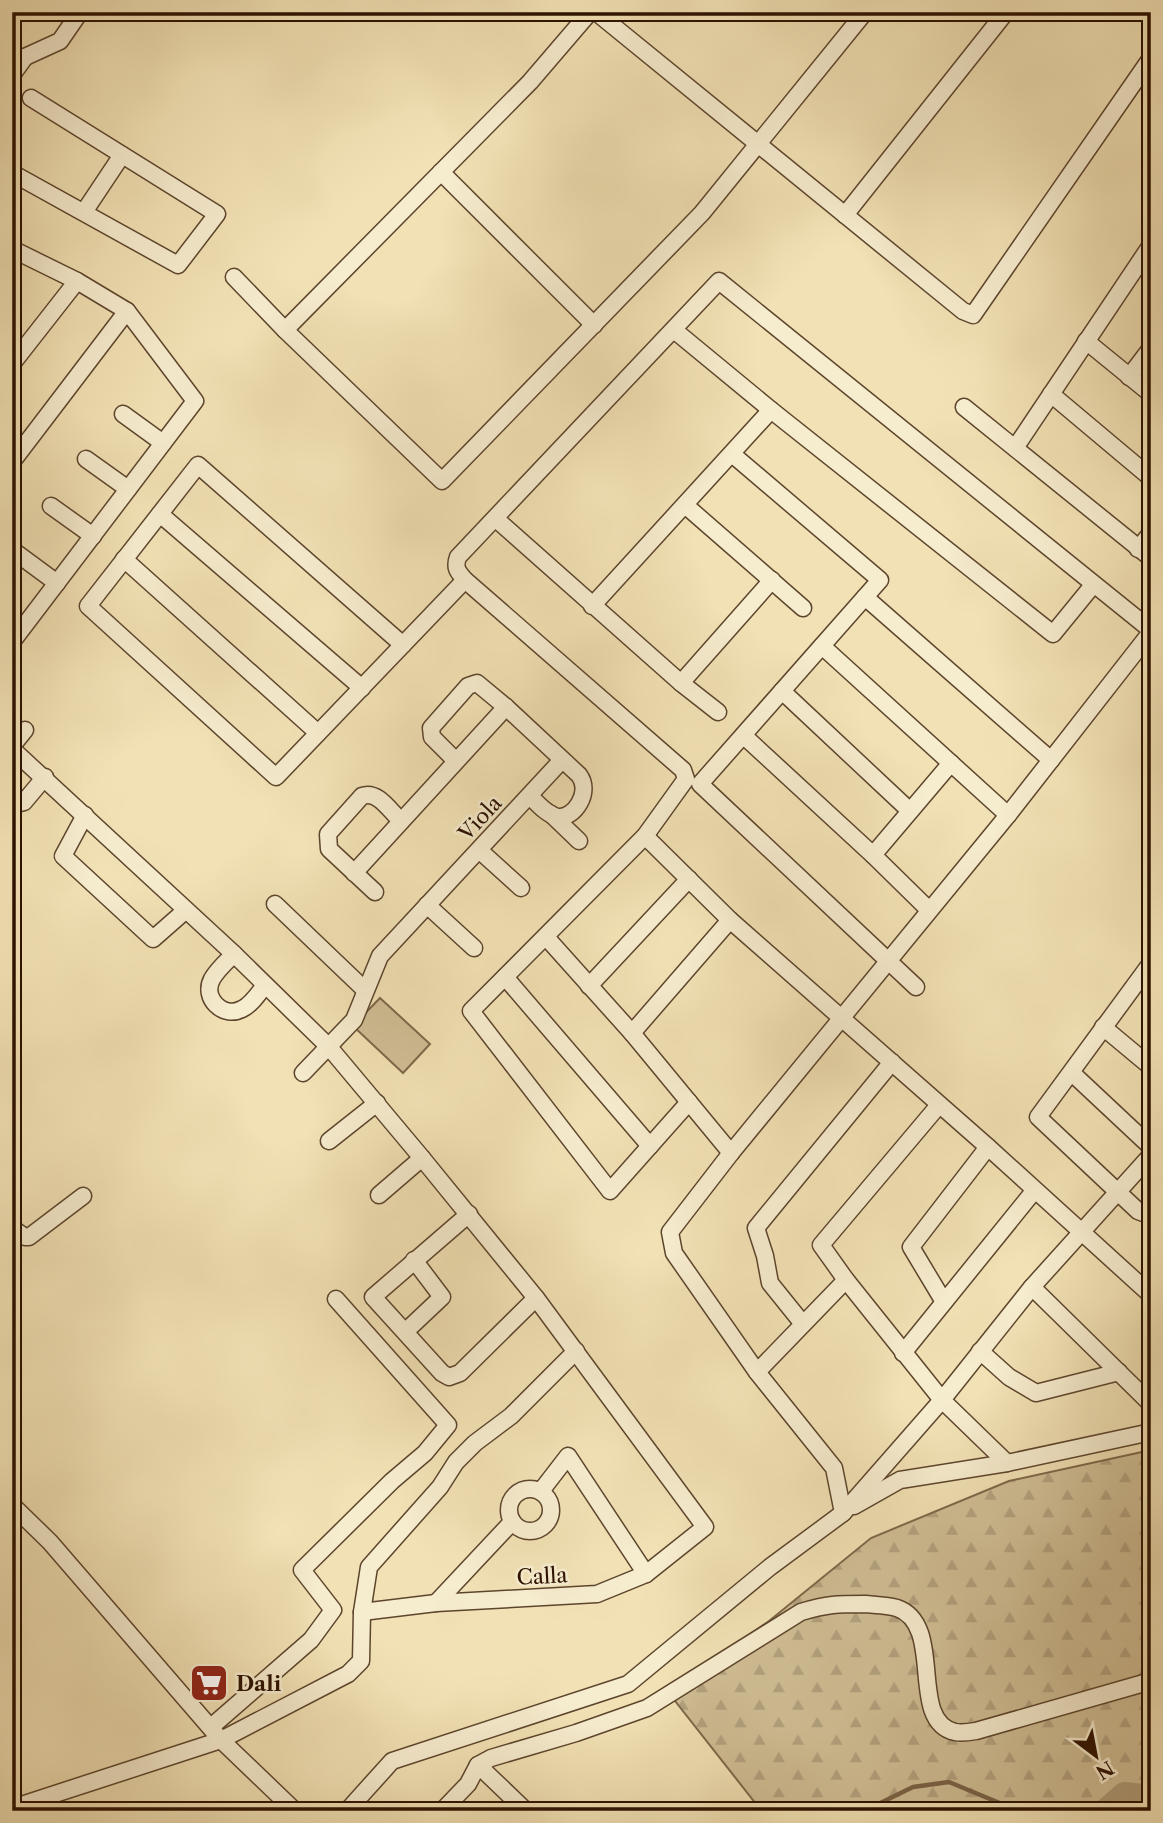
<svg xmlns="http://www.w3.org/2000/svg" width="1163" height="1823" font-family="'Libre Caslon Text',serif">
<style>
.green{fill:#d0be95;stroke:#7e684a;stroke-width:2}
.forest{fill:url(#forest-firs);stroke:#7e684a;stroke-width:2}
.lines{fill:none;stroke-linecap:round;stroke-linejoin:round}
.stream{stroke:#7a6347;stroke-width:4.5}
.river{stroke:#ae9a77;stroke-width:28}
.minor-casing{stroke:#5d452d;stroke-width:19}
.minor{stroke:#f6ecce;stroke-width:16}
.labels{text-anchor:middle;dominant-baseline:central;stroke-width:5;stroke-linejoin:round;paint-order:stroke}
.street-label{font-size:21px;fill:#2c1100;stroke:#f6ecce}
.poi-label{font-size:21px;font-weight:bold;fill:#2c1100;stroke:#f6ecce;text-anchor:start}
</style>
<defs>
<pattern id="forest-firs" width="22" height="20" patternUnits="userSpaceOnUse" patternTransform="scale(1.75)"><rect width="22" height="20" fill="#d0be95"/><path d="M5 1l3.5 6h-7zM16 11l3.5 6h-7z" fill="#b3a27f"/></pattern>
</defs>
<rect width="100%" height="100%" fill="#f1e1b4"/>
<filter id="stains"><feTurbulence type="fractalNoise" baseFrequency=".00286" numOctaves="4"/><feColorMatrix values="0 0 0 0 .2 0 0 0 0 .09 0 0 0 0 .02 0 0 0 .5 -.17"/></filter>
<radialGradient id="worn" r=".72"><stop offset=".6" stop-color="#630" stop-opacity="0"/><stop offset="1" stop-color="#630" stop-opacity=".3"/></radialGradient>
<path class="green" d="M 380,998 L 430,1044 L 403,1073 L 353,1026 Z"/>
<path class="forest" d="M 1151,1450 L 1151,1811 L 760,1809 L 668,1692 L 769,1621 L 871,1538 L 1009,1481 Z"/>
<g class="lines">
<path class="stream" d="M 864,1811 L 913,1787 L 949,1782 L 1019,1811"/>
<path class="river" d="M 1108,1811 L 1125,1796 L 1151,1799"/>
<defs>
<g id="minor">
<path d="M 596,12 L 963,311 L 973,315 L 1151,58"/>
<path d="M 12,59 L 25,57 L 60,41 L 80,12"/>
<path d="M 12,75 L 25,57"/>
<path d="M 441,172 L 594,325"/>
<path d="M 12,173 L 178,265 L 217,214 L 31,98"/>
<path d="M 84,212 L 122,155"/>
<path d="M 845,215 L 1006,12"/>
<path d="M 12,249 L 77,281 L 127,311 L 195,401 L 12,642"/>
<path d="M 234,277 L 285,330 L 442,481 L 702,213 L 865,12"/>
<path d="M 285,330 L 530,82 L 590,12"/>
<path d="M 674,330 L 771,410 L 1053,634 L 1093,585"/>
<path d="M 1086,341 L 1151,394"/>
<path d="M 12,364 L 77,281"/>
<path d="M 1129,377 L 1151,348"/>
<path d="M 1051,394 L 1151,478"/>
<path d="M 964,407 L 1151,558"/>
<path d="M 123,414 L 163,443"/>
<path d="M 1015,448 L 1151,245"/>
<path d="M 732,454 L 880,580 L 700,784 L 916,987"/>
<path d="M 86,459 L 128,489"/>
<path d="M 12,462 L 127,311"/>
<path d="M 685,505 L 803,608"/>
<path d="M 51,506 L 93,536"/>
<path d="M 160,514 L 362,688"/>
<path d="M 496,519 L 681,683 L 718,712"/>
<path d="M 1138,549 L 1151,533"/>
<path d="M 15,552 L 57,583"/>
<path d="M 124,559 L 318,733"/>
<path d="M 865,597 L 1051,760"/>
<path d="M 592,606 L 771,410"/>
<path d="M 403,645 L 198,465 L 88,606 L 276,777 L 465,580"/>
<path d="M 822,646 L 1008,815"/>
<path d="M 681,683 L 772,580"/>
<path d="M 782,691 L 910,811"/>
<path d="M 744,736 L 873,855 L 929,910"/>
<path d="M 12,746 L 25,730"/>
<path d="M 12,749 L 234,954 L 329,1047 L 422,1158 L 536,1298 L 705,1527 L 646,1574 L 597,1594 L 436,1603 L 362,1612"/>
<path d="M 456,761 L 432,737 L 431,728 L 468,686 L 477,683 L 506,707 L 579,775 C 592,792 574,819 558,817 C 547,815 537,803 530,796"/>
<path d="M 12,805 L 24,802 L 45,777"/>
<path d="M 551,814 L 579,841"/>
<path d="M 85,815 L 63,856 L 153,939 L 186,910"/>
<path d="M 645,836 L 686,779 L 683,770 L 465,580 C 458,572 454,568 458,557 L 719,281 L 1151,630"/>
<path d="M 479,850 L 521,888"/>
<path d="M 873,855 L 951,763"/>
<path d="M 354,873 L 506,707"/>
<path d="M 375,892 L 329,849 L 328,834 L 362,796 C 378,790 390,811 401,821"/>
<path d="M 275,904 L 365,990"/>
<path d="M 427,905 L 474,948"/>
<path d="M 546,937 L 632,1033 L 731,1153"/>
<path d="M 234,954 C 227,961 217,970 212,979 C 202,998 223,1019 242,1009 C 251,1005 259,993 265,985"/>
<path d="M 1151,963 L 1038,1117 L 1138,1211 L 1151,1216"/>
<path d="M 505,977 L 650,1146"/>
<path d="M 589,986 L 689,879"/>
<path d="M 1103,1027 L 1151,1067"/>
<path d="M 632,1033 L 730,920"/>
<path d="M 303,1073 L 354,1020 L 380,956 L 562,760"/>
<path d="M 1072,1073 L 1151,1147"/>
<path d="M 689,1102 L 610,1191 L 471,1011 L 645,836 L 730,920 L 988,1147 L 1151,1295"/>
<path d="M 939,1105 L 821,1245 L 846,1280 L 942,1400 L 1007,1463 L 1151,1432"/>
<path d="M 329,1141 L 377,1103"/>
<path d="M 379,1195 L 422,1158"/>
<path d="M 469,1214 L 373,1297 L 442,1373 L 449,1377 L 460,1373 L 536,1298"/>
<path d="M 12,1228 L 25,1237 L 29,1237 L 83,1196"/>
<path d="M 1032,1287 L 1151,1404"/>
<path d="M 944,1302 L 911,1247 L 988,1147"/>
<path d="M 803,1324 L 770,1283 L 765,1256 L 756,1228 L 892,1062"/>
<path d="M 406,1331 L 442,1297 L 414,1260"/>
<path d="M 980,1351 L 1009,1377 L 1036,1393 L 1119,1372"/>
<path d="M 903,1353 L 1034,1191"/>
<path d="M 757,1372 L 846,1280"/>
<circle cx="530" cy="1510" r="21"/>
<path d="M 541,1491 L 568,1456 L 646,1574"/>
<path d="M 12,1505 L 50,1542 L 221,1740 L 295,1811"/>
<path d="M 854,1506 L 900,1480 L 1007,1463"/>
<path d="M 843,1513 L 942,1400 L 1032,1287 L 1151,1155"/>
<path d="M 436,1603 L 512,1522"/>
<path d="M 211,1727 L 311,1640 L 333,1610 L 302,1570 L 392,1481 L 425,1453 L 448,1425 L 336,1299"/>
<path d="M 478,1765 L 526,1811"/>
<path d="M 12,1808 L 221,1740 L 348,1674 L 361,1661 L 362,1612 L 369,1567 L 440,1487 L 456,1462 L 475,1443 L 511,1416 L 576,1351"/>
<path d="M 347,1811 L 392,1761 L 628,1684 L 770,1567 L 843,1513 L 834,1468 L 757,1372 L 674,1253 L 670,1232 L 731,1153 L 1008,815 L 1151,632"/>
<path d="M 442,1811 L 468,1784 L 478,1765 L 491,1758 L 576,1733 L 647,1708 L 801,1612 C 828,1604 837,1604 865,1604 C 875,1605 887,1605 897,1608 C 946,1625 907,1721 955,1732 C 961,1733 970,1732 976,1731 L 1151,1681"/>
</g>
</defs>
<use href="#minor" class="minor-casing"/>
<use href="#minor" class="minor"/>
</g>
<defs>
<symbol id="supermarket-square" viewBox="-11 -11 22 22"><rect x="-9" y="-9" width="18" height="18" rx="4" fill="#8f2418" stroke="#f6ecce"/><path d="M-6-5.5h2.5l.6 2H6L4.5 2H-2.5L-4.4-4H-6ZM-1.5 3.2a1.3 1.3 0 1 0 .1 0ZM3 3.2a1.3 1.3 0 1 0 .1 0Z" fill="#fff"/></symbol>
</defs>
<g fill-rule="evenodd">
<use href="#supermarket-square" x="187" y="1661" width="44" height="44"/>
</g>
<g class="labels">
<g class="street-label">
<text transform="translate(480 818) rotate(-47)">Viola</text>
<text transform="translate(542 1576) rotate(-3)">Calla</text>
</g>
<g class="poi-label">
<text x="236" y="1683">Dali</text>
</g>
</g>
<rect width="1163" height="1823" fill="none" stroke="#f1e1b4" stroke-width="42"/>
<rect x="14" y="14" width="1135" height="1795" fill="none" stroke="#2c1100" stroke-width="3.5"/>
<rect x="21" y="21" width="1121" height="1781" fill="none" stroke="#2c1100" stroke-width="2"/>
<g transform="translate(1096 1756) rotate(148)" stroke="#f6ecce" stroke-width="5" paint-order="stroke">
<path d="M0-5L12 26L0 18L-12 26Z" fill="#2c1100"/>
<text y="-10" font-size="19" font-weight="bold" text-anchor="middle" fill="#2c1100">N</text>
</g>
<rect width="100%" height="100%" filter="url(#stains)"/>
<rect width="100%" height="100%" fill="url(#worn)"/>
</svg>
